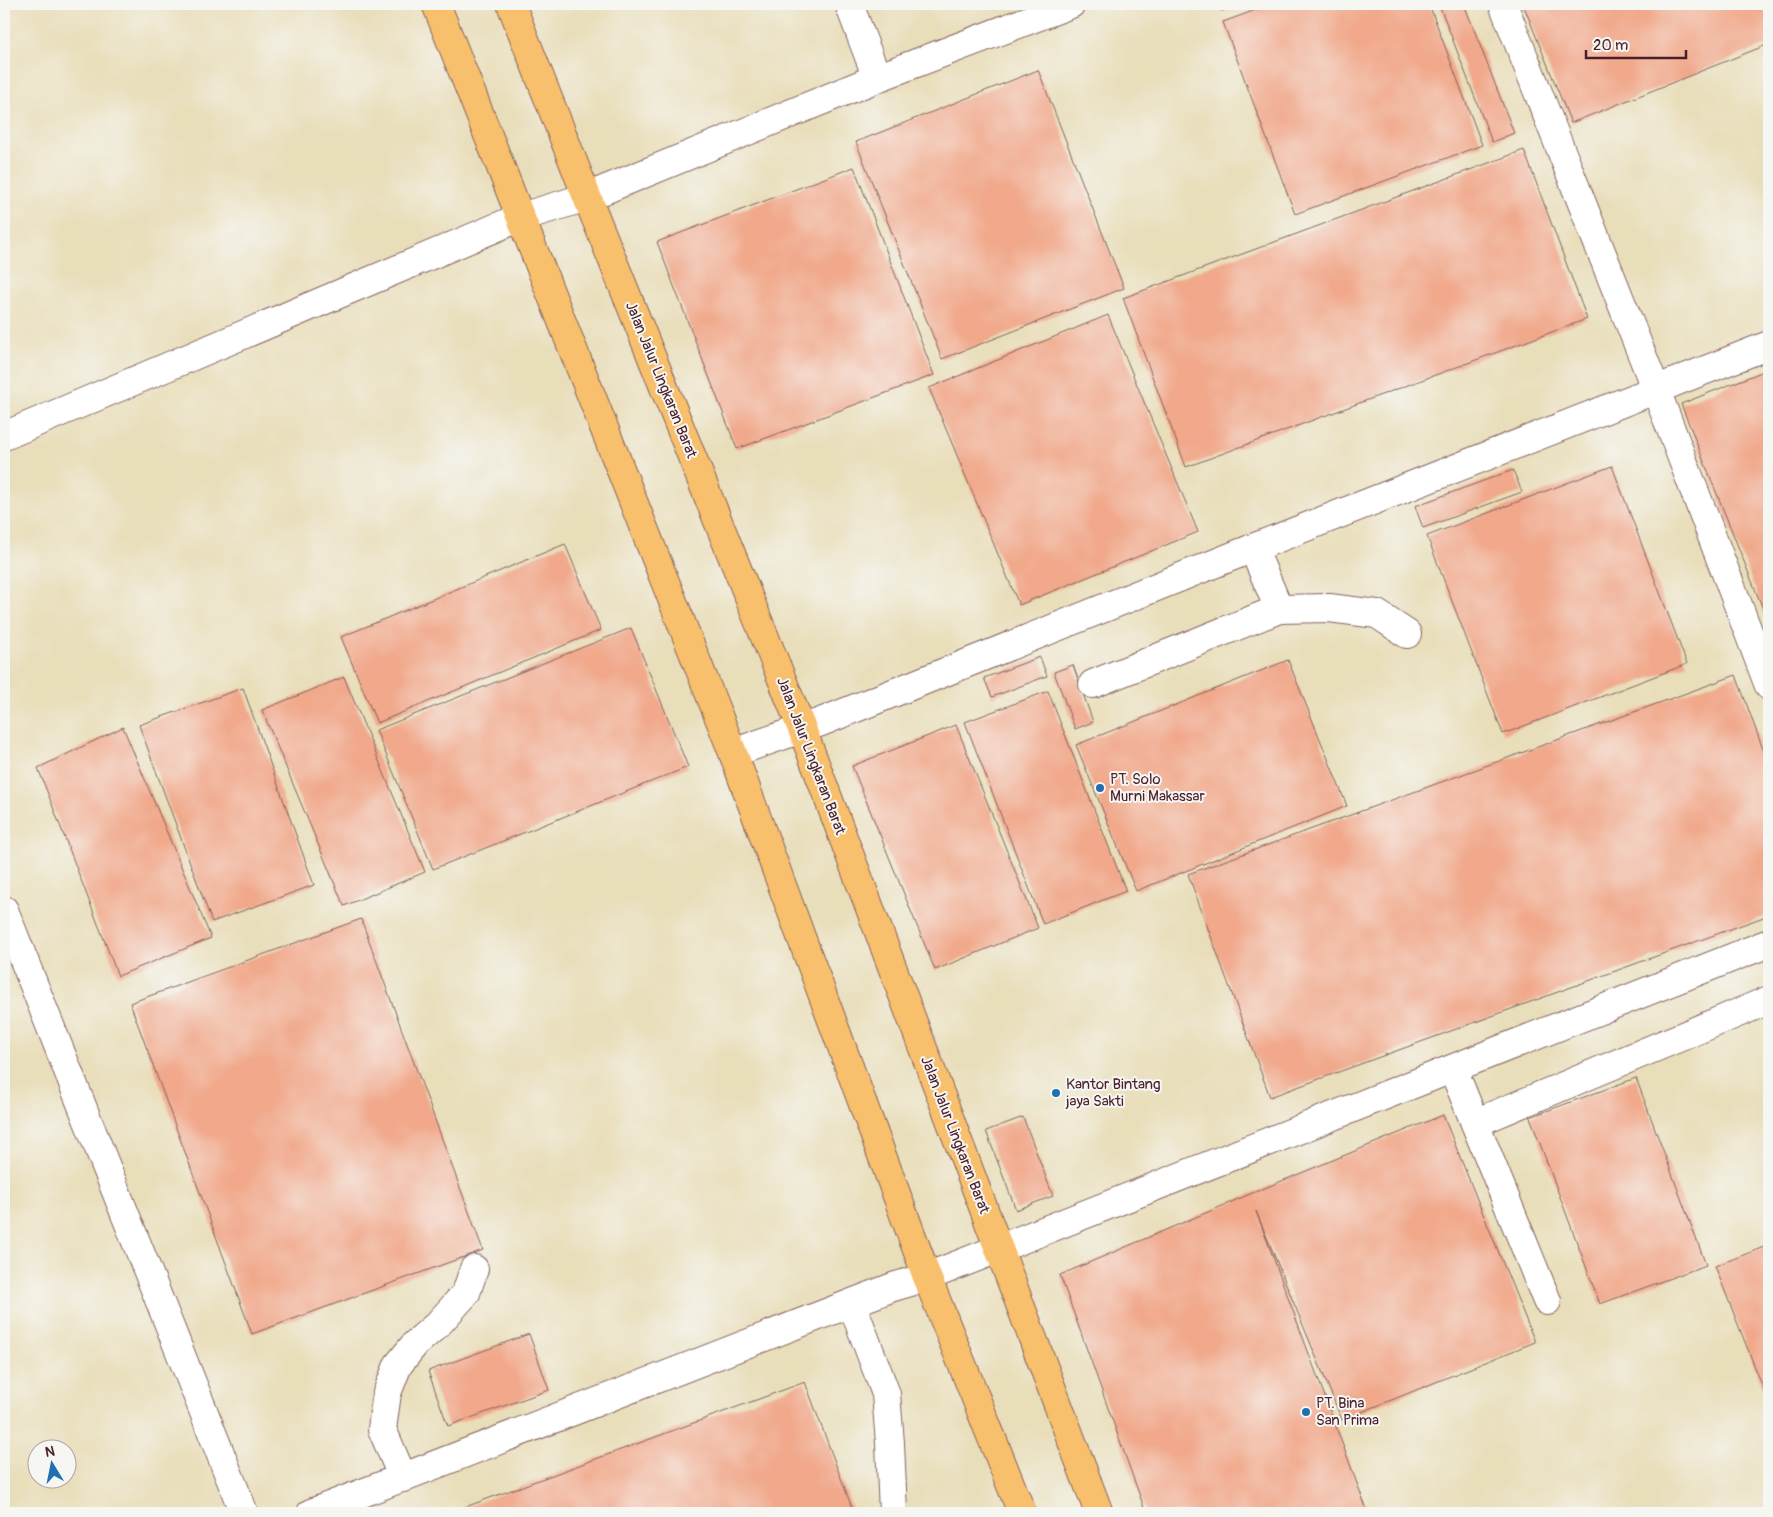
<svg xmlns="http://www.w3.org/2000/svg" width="1773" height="1517" font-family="Pangolin,sans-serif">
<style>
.building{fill:#f1a88b}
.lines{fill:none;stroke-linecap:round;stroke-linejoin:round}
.minor-casing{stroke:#82625d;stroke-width:30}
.major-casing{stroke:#82625d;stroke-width:30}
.minor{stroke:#fff;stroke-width:28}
.major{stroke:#f8bf6c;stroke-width:28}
.poi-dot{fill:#1f6fb2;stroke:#f6f6f2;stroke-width:2}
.labels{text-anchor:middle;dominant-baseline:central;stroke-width:4;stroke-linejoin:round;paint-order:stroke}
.street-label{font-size:15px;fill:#4a1f2b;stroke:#f6f6f2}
.poi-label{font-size:15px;fill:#4a1f2b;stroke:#f6f6f2;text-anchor:start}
</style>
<rect width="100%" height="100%" fill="#f6f6f2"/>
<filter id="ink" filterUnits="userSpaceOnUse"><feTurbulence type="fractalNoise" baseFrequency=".02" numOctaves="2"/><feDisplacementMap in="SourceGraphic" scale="10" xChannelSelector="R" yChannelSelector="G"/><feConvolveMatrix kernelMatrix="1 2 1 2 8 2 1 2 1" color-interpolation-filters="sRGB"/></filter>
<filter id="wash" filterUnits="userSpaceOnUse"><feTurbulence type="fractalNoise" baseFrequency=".0096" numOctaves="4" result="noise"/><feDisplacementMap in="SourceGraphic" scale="20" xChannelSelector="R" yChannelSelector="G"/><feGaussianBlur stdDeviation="1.12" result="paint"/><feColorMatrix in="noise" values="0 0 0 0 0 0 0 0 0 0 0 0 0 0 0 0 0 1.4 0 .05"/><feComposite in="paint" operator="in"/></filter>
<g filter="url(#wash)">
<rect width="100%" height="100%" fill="#e9deba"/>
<g id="blocks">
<g class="building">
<path d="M 1219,4 L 1240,4 L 1222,11 Z"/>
<path d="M 1272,4 L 1429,4 L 1482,145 L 1295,214 L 1223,22 Z"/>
<path d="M 1439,4 L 1464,4 L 1514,133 L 1492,142 Z"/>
<path d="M 1523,4 L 1766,4 L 1769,11 L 1769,44 L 1571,123 Z"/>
<path d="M 1038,70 L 1124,288 L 942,359 L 856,142 Z"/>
<path d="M 1524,150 L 1587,319 L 1186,467 L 1123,298 Z"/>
<path d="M 854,167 L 934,375 L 737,449 L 657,242 Z"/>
<path d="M 1108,315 L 1198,532 L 1019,605 L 929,388 Z"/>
<path d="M 1769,369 L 1769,624 L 1681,404 Z"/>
<path d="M 1612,466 L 1687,664 L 1503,734 L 1427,536 Z"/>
<path d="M 1513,470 L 1522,492 L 1423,528 L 1415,506 Z"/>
<path d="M 565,544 L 601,630 L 377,723 L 341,637 Z"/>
<path d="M 631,628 L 688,767 L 433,869 L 376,730 Z"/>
<path d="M 1040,657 L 1047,676 L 992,697 L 984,678 Z"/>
<path d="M 1288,660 L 1347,806 L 1136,891 L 1076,745 Z"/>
<path d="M 1073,665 L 1093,722 L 1075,729 L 1054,672 Z"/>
<path d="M 1736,675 L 1769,766 L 1769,915 L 1270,1097 L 1188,874 Z"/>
<path d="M 344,677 L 425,872 L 344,906 L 262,710 Z"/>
<path d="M 243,688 L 314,885 L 212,922 L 139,725 Z"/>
<path d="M 1048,691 L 1126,891 L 1043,924 L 965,722 Z"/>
<path d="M 956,725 L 1038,928 L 935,970 L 852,766 Z"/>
<path d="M 123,727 L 211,938 L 118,976 L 38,768 Z"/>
<path d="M 361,919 L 483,1250 L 252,1334 L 130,1003 Z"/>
<path d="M 1636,1078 L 1706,1265 L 1600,1304 L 1530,1117 Z"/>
<path d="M 1443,1115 L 1535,1342 L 1342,1420 L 1256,1211 L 1368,1513 L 1146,1513 L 1060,1275 L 1250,1194 Z"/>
<path d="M 1023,1117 L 1053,1196 L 1016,1210 L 986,1131 Z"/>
<path d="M 1769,1245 L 1769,1403 L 1715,1266 Z"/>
<path d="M 529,1334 L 549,1390 L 448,1426 L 428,1371 Z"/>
<path d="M 805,1382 L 854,1513 L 449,1513 Z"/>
</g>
</g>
</g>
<g filter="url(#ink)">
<use href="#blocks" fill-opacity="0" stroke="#82625d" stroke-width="1"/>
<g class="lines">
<defs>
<g id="minor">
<path d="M 849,4 L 877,78"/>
<path d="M 1503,4 L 1656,390 L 1769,686"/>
<path d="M 4,436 L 521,217 L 587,197 L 877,78 L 1071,4"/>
<path d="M 1279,609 L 1329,608 L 1377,614 L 1407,634"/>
<path d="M 1093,684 L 1279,609 L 1253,548"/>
<path d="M 733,753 L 821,722 L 1253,548 L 1769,345"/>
<path d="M 4,910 L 244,1513"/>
<path d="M 1453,1069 L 1547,1301"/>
<path d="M 1475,1123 L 1769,1000"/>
<path d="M 852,1304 L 886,1394 L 890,1443 L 893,1513"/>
<path d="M 403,1478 L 382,1429 L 387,1393 L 398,1365 L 415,1344 L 438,1324 L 466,1293 L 474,1269"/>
<path d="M 311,1513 L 893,1287 L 927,1277 L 1769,943"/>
</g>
<g id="major">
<path d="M 436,4 L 733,753 L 927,1277 L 1022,1513"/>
<path d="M 511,4 L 587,197 L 802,729 L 1099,1513"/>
</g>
</defs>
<use href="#minor" class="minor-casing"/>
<use href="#major" class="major-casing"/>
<use href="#minor" class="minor"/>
<use href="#major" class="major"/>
</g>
</g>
<g class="poi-dot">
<circle cx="1100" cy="788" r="5"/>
<circle cx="1056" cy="1093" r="5"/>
<circle cx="1306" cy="1412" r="5"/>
</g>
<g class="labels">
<g class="street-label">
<text transform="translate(661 380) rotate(68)">Jalan Jalur Lingkaran Barat</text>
<text transform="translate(811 756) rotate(69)">Jalan Jalur Lingkaran Barat</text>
<text transform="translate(955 1135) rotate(69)">Jalan Jalur Lingkaran Barat</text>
</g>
<g class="poi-label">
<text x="1110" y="779">PT. Solo<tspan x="1110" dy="17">Murni Makassar</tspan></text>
<text x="1066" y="1084">Kantor Bintang<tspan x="1066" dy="17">jaya Sakti</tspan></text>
<text x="1316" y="1403">PT. Bina<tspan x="1316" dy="17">San Prima</tspan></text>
</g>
</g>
<rect width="1773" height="1517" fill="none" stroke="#f6f6f2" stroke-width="20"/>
<g transform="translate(52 1464) rotate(350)"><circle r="24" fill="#f6f6f2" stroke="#b1a0a2"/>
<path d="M0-4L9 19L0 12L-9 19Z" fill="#1f6fb2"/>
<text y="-8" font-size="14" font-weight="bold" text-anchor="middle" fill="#4a1f2b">N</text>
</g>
<path d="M1586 50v8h100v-8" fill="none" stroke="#4a1f2b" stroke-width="2.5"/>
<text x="1593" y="50" font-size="15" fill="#4a1f2b" stroke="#f6f6f2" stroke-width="4" paint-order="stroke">20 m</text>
</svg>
